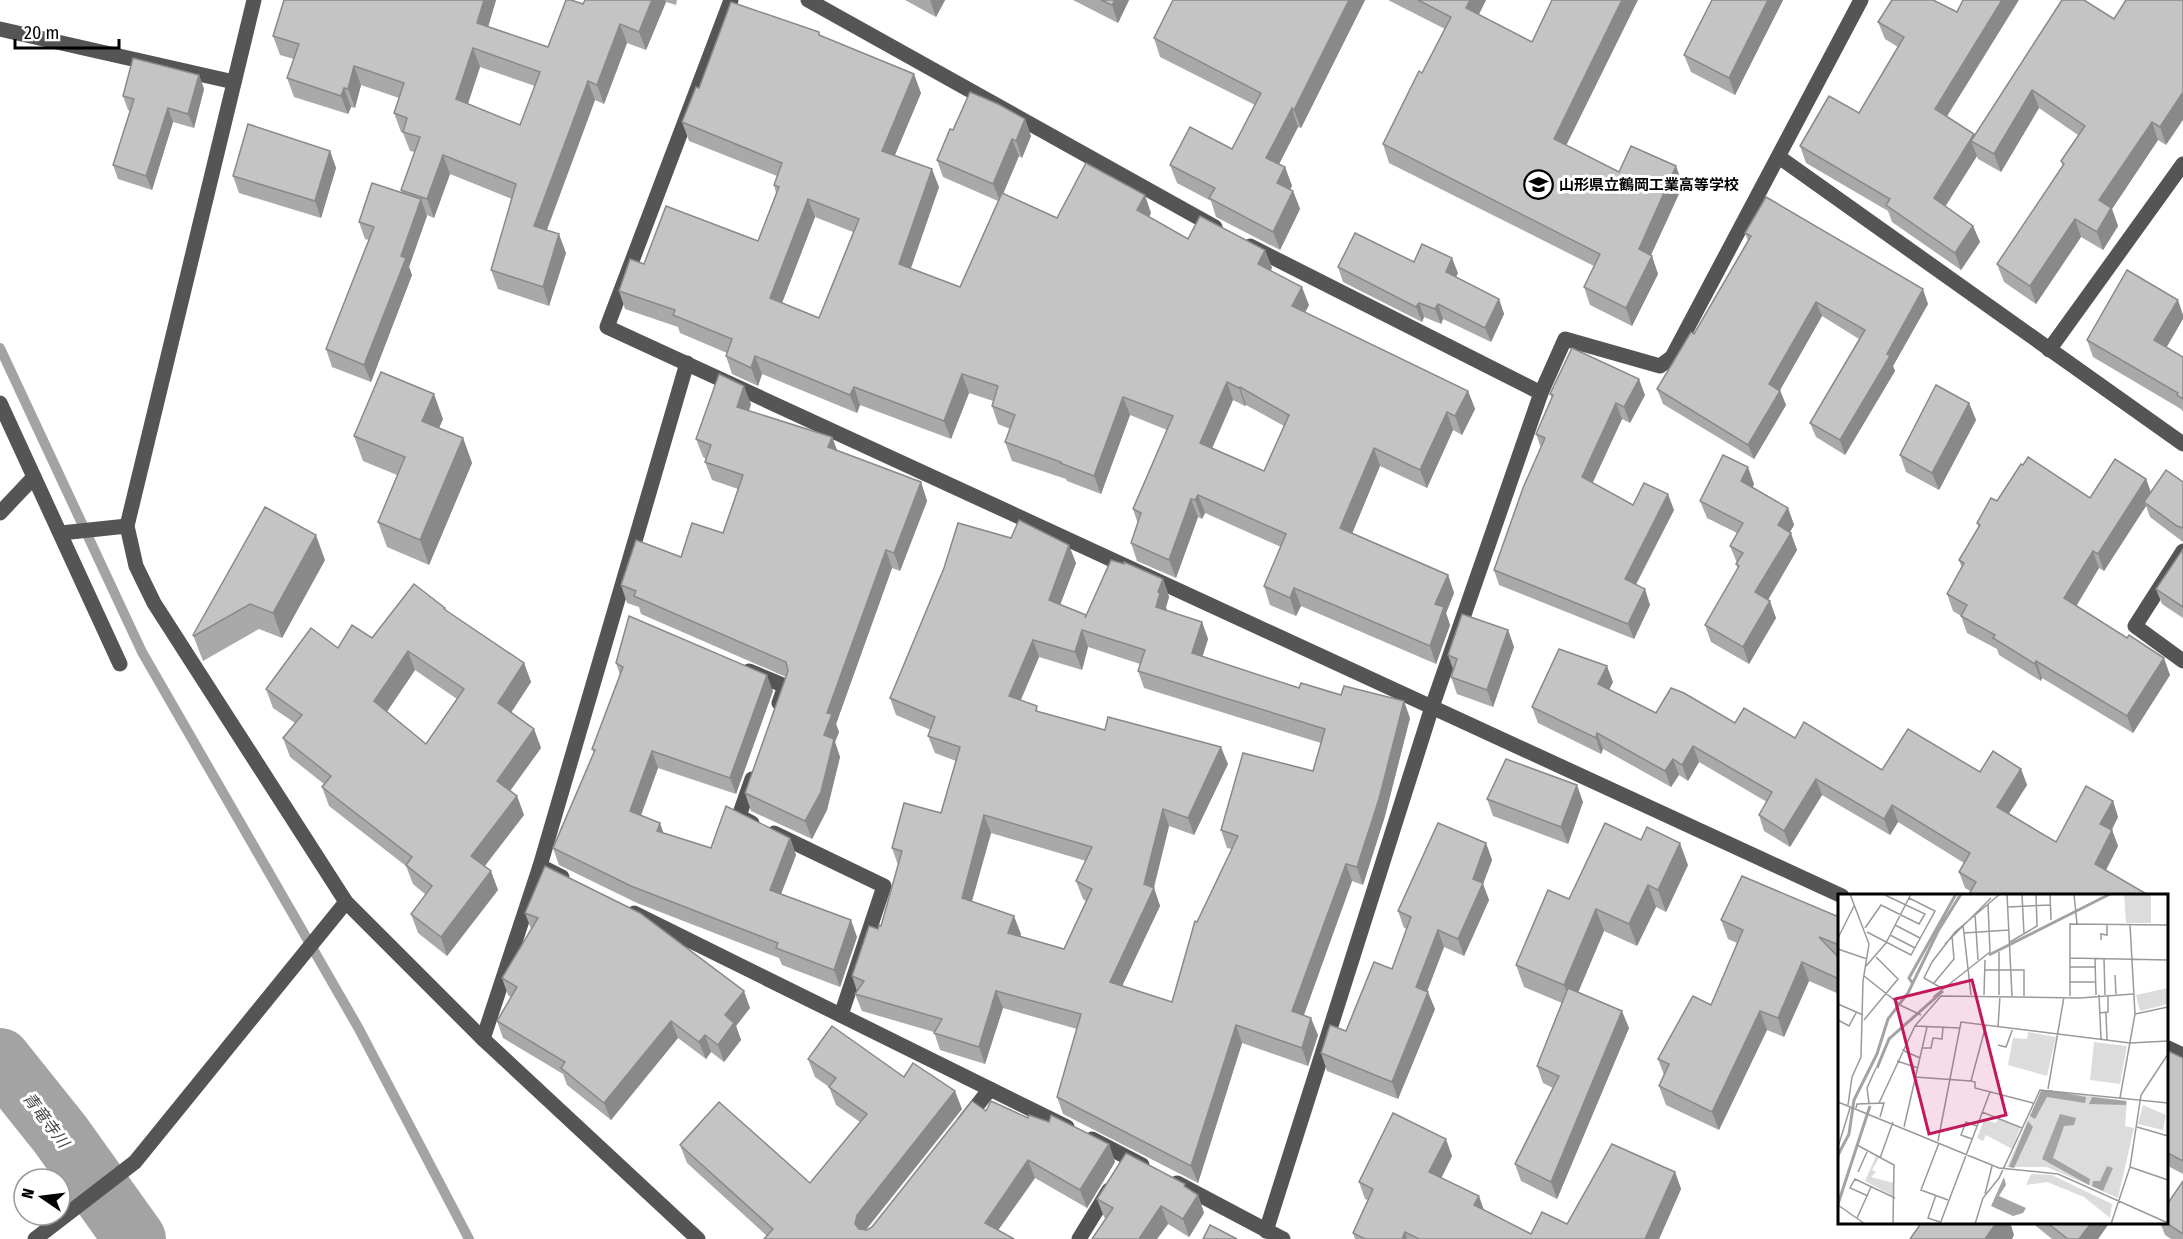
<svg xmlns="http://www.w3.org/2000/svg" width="2183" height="1239" font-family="'Fira Sans Condensed','Noto Sans JP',sans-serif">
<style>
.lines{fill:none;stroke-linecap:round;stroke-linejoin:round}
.stream{stroke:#a3a3a3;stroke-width:10}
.river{stroke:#a3a3a3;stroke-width:62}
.minor{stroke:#555;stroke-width:15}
.wall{fill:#a9a9a9;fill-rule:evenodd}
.shaded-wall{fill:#898989}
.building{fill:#c4c4c4;stroke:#898989;stroke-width:1.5;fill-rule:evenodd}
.labels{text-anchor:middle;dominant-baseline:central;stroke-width:6;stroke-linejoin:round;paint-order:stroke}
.poi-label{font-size:15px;font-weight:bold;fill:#000;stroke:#fff;text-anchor:start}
.water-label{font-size:16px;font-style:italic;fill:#444;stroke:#fff}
.inset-river{fill:none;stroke:#a3a3a3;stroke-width:3}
.inset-road{fill:none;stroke:#999;stroke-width:1.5}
.view{fill:#c2185b;fill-opacity:0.15;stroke:#c2185b;stroke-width:3}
.inset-edge{fill:none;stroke:#000;stroke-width:3}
</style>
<rect width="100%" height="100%" fill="#fff"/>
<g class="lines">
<path class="stream" d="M 0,348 L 142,652 L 359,1029 L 469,1239"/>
<path class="river" d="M 0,1059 L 60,1134 L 135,1239"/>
<g class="minor">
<path d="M 254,0 L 127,526 L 136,566 L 154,603 L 346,902 L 483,1039 L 698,1239"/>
<path d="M 731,0 L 607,327 L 1842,896"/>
<path d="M 808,0 L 1215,227"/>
<path d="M 0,29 L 234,82"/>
<path d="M 1779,157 L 2183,444"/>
<path d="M 1250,246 L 1541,393"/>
<path d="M 2049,350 L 2183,164"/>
<path d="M 0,403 L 120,664"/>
<path d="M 0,513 L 34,477"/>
<path d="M 61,533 L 127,526"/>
<path d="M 2183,551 L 2135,626 L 2183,661"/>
<path d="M 749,671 L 785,686 L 779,703"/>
<path d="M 752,823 L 739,816 L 752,779"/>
<path d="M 774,833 L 884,886 L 841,1015"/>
<path d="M 540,866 L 562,877"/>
<path d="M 634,913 L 1067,1127"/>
<path d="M 483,1039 L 540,866 L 687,363"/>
<path d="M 2166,1047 L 2183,1055"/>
<path d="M 964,1122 L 990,1089"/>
<path d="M 1092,1139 L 1142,1165"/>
<path d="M 1177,1183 L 1283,1239"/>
<path d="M 1266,1231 L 1432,707 L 1541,393 L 1565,339 L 1660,366 L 1672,357 L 1861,0"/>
<path d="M 35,1239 L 135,1162 L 346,902"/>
<path d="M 1079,1239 L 1109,1190"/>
</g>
</g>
<g class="wall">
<path d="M 284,0 L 496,0 L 488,27 L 548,47 L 583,4 L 585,0 L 677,0 L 676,5 L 666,2 L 646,50 L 627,43 L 604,104 L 595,100 L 547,230 L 566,253 L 549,306 L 498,289 L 491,270 L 512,199 L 450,174 L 434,218 L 427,215 L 409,267 L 412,275 L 371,382 L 332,367 L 326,349 L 369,240 L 365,239 L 359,222 L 402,193 L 401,190 L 415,152 L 410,151 L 403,133 L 401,132 L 394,113 L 399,98 L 361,85 L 355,108 L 351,107 L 348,114 L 294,97 L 287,78 L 294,59 L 280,55 L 273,36 ZM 480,67 L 535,86 L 520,125 L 468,104 Z"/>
<path d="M 905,0 L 945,0 L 936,17 Z"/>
<path d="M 1073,0 L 1129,0 L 1118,23 Z"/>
<path d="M 1365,0 L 1301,128 L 1298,127 L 1279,164 L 1285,167 L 1292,186 L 1290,189 L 1293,191 L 1300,209 L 1280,250 L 1216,217 L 1211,201 L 1177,183 L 1170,165 L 1232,149 L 1255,105 L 1160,57 L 1154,38 Z"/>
<path d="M 1388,0 L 1486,0 L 1479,14 L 1566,146 L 1619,172 L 1683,185 L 1651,255 L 1658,274 L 1632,326 L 1590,305 L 1584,287 L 1594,266 L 1389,163 L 1383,144 L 1445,29 Z"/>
<path d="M 1712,0 L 1783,0 L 1735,95 L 1691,72 L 1684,55 Z"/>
<path d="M 1892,0 L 1947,116 L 1974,134 L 1975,136 L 2114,19 L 2126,0 L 2166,145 L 2158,140 L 2112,209 L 2118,226 L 2103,250 L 2081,237 L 2036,304 L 2004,282 L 1997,264 L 2063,166 L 2061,161 L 2078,135 L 2039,108 L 2001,172 L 1978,159 L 1977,156 L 1945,206 L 1973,226 L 1980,242 L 1961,270 L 1892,222 L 1888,211 L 1806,163 L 1800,146 L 1859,113 L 1898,47 L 1885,39 L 1878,22 Z"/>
<path d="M 821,35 L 921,93 L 895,155 L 939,187 L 911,268 L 960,287 L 998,201 L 943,177 L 937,160 L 953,130 L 1025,119 L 1031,136 L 1022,158 L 1019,156 L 1003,194 L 1057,218 L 1151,213 L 1149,217 L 1188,239 L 1265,250 L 1272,268 L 1270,270 L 1309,305 L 1305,312 L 1468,391 L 1475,409 L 1462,435 L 1453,430 L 1427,488 L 1380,466 L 1352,533 L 1448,575 L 1454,593 L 1446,613 L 1450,625 L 1436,664 L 1301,606 L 1296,616 L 1270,605 L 1264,586 L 1281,547 L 1205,513 L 1202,519 L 1198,517 L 1176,578 L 1137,561 L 1131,543 L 1138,524 L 1133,509 L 1167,430 L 1130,415 L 1101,494 L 1067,481 L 1066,479 L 1012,461 L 1005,442 L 1010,429 L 998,424 L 992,406 L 993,401 L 969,393 L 951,439 L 860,405 L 857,413 L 762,374 L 758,386 L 732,374 L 726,356 L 727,353 L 680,333 L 678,327 L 625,309 L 619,291 L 644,264 L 758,241 L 776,193 L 774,185 L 777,176 L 689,141 L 682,122 L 699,88 ZM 815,217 L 853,232 L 819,318 L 782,303 ZM 1233,400 L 1245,406 L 1246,405 L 1284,426 L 1264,471 L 1212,449 Z"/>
<path d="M 199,75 L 204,89 L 194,128 L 173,122 L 152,190 L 118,179 L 113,165 L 130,111 L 128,110 L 123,96 Z"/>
<path d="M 330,151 L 336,168 L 321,218 L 239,193 L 233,176 Z"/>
<path d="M 1745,233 L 1928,304 L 1893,366 L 1895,371 L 1845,455 L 1816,437 L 1810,423 L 1859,339 L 1822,316 L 1780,390 L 1786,405 L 1754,459 L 1663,404 L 1657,389 L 1694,334 L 1748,241 Z"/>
<path d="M 1414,262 L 1458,273 L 1456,277 L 1499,299 L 1504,314 L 1491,342 L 1443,319 L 1441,324 L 1424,317 L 1422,322 L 1343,282 L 1338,267 Z"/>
<path d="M 2087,340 L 2167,347 L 2183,357 L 2183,412 L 2181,409 L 2093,357 Z"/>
<path d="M 1550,394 L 1645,395 L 1630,423 L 1622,419 L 1592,483 L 1633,505 L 1674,510 L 1636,585 L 1650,605 L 1634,639 L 1499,585 L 1494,570 L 1541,448 L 1536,434 L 1552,398 Z"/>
<path d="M 1969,403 L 1976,420 L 1939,490 L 1906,472 L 1900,455 Z"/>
<path d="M 751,404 L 749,411 L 832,437 L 837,451 L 921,482 L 927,501 L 900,571 L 892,568 L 836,724 L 839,732 L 835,742 L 840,757 L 827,810 L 812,839 L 751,811 L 745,793 L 786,677 L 641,614 L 639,607 L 627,603 L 621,585 L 681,557 L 723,533 L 738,489 L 712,480 L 705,462 L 706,459 L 703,457 L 696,439 Z"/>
<path d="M 443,419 L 439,428 L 463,438 L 472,463 L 429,565 L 387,547 L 378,522 L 397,475 L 363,461 L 354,436 Z"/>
<path d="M 2146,479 L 2151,492 L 2183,482 L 2183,542 L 2150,517 L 2146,506 L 2104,571 L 2099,568 L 2076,605 L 2170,675 L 2133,733 L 2042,678 L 2041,681 L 1999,655 L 1997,649 L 1967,633 L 1961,616 L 1953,611 L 1947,594 L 1962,568 L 1959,560 L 1979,528 L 1977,523 L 1997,501 L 2090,498 Z"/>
<path d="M 1754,484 L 1753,487 L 1788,508 L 1794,525 L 1790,532 L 1797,550 L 1768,600 L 1776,618 L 1749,664 L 1711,642 L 1705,625 L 1738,569 L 1736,564 L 1737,563 L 1730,546 L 1737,533 L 1707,518 L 1700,501 Z"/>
<path d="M 1011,538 L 1076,563 L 1060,605 L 1086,615 L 1163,579 L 1169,597 L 1166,607 L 1167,611 L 1202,622 L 1208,639 L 1202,657 L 1299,688 L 1410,718 L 1385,816 L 1363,885 L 1352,881 L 1304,1015 L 1318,1035 L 1308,1066 L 1242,1043 L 1198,1183 L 1063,1114 L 1057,1097 L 1077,1029 L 1003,1008 L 985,1064 L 940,1050 L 934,1032 L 862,1011 L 855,994 L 857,991 L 852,976 L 878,929 L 881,926 L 898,865 L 892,848 L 941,813 L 956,761 L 935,753 L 928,736 L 931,730 L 896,715 L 890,698 ZM 1088,647 L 1140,664 L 1138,671 L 1144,688 L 1321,743 L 1313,771 L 1221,830 L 1227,848 L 1232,849 L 1197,922 L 1172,1002 L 1122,986 L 1160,906 L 1154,888 L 1169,826 L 1194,835 L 1228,764 L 1040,712 L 1021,700 L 1039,657 L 1082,670 ZM 991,833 L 1086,861 L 1076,881 L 1083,899 L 1086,901 L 1064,949 L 1020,936 L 1021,934 L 972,901 Z"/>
<path d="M 2183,549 L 2183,618 L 2162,604 L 2156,589 Z"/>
<path d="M 325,560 L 282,638 L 259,629 L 203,661 L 193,635 Z"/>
<path d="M 445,608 L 446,611 L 524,663 L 531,682 L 511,712 L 534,729 L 541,748 L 510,791 L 517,796 L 524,815 L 484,866 L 498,890 L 447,956 L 418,933 L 411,914 L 426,895 L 413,884 L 406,866 L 329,806 L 322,787 L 324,784 L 290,757 L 283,738 L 295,723 L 273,708 L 266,689 L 372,638 ZM 415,670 L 457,699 L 426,744 L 387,712 Z"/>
<path d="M 1508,630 L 1514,647 L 1493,707 L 1457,694 L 1451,677 L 1453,669 L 1448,655 Z"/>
<path d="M 616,663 L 773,691 L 736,794 L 658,768 L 641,816 L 663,833 L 711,848 L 790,838 L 796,855 L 781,894 L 857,937 L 840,987 L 782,965 L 779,958 L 637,903 L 559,865 L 553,848 L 594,753 L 592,749 L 620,675 Z"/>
<path d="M 1613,682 L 1609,690 L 1656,713 L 1735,723 L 1795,738 L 1882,770 L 1980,772 L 2021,769 L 2027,785 L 2009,813 L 2056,842 L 2113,801 L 2118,817 L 2112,830 L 2118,846 L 2106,870 L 1970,891 L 1965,888 L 1959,872 L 1964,863 L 1898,822 L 1890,835 L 1822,795 L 1790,847 L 1764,831 L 1759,815 L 1767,802 L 1699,762 L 1688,781 L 1679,775 L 1671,787 L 1603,749 L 1601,754 L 1538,723 L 1532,707 Z"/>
<path d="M 1487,799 L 1583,802 L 1568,844 L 1493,816 Z"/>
<path d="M 1486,843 L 1492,860 L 1483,884 L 1489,900 L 1464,956 L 1444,947 L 1427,992 L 1435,1009 L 1398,1099 L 1327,1071 L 1321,1053 L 1346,1031 L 1392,969 L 1407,929 L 1404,928 L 1398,911 Z"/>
<path d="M 1688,865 L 1666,912 L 1656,907 L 1637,946 L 1604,931 L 1578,992 L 1629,1028 L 1557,1199 L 1521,1181 L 1515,1164 L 1553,1088 L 1543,1083 L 1537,1066 L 1562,1003 L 1524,987 L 1516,965 L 1569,899 Z"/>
<path d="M 525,913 L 750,1008 L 736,1026 L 741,1040 L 724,1062 L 711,1052 L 706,1059 L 678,1038 L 611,1120 L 567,1085 L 563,1074 L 503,1038 L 497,1021 L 511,997 L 508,995 L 502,978 L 531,929 Z"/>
<path d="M 1839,917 L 1839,994 L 1809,981 L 1784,1037 L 1767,1030 L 1719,1130 L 1666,1105 L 1659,1086 L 1664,1075 L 1658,1059 L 1711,1005 L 1737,943 L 1728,939 L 1721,920 Z"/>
<path d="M 2166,1050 L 2183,1058 L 2183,1174 L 2166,1165 Z"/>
<path d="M 808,1059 L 904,1077 L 962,1109 L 866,1230 L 867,1230 L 872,1227 L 986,1111 L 1028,1118 L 1109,1144 L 1115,1162 L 1087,1208 L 1035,1178 L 998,1230 L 767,1236 L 687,1163 L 680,1145 L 810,1183 L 860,1122 L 836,1105 L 829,1087 L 815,1077 Z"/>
<path d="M 1452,1156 L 1441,1178 L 1484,1210 L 1531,1234 L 1567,1224 L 1675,1172 L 1681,1189 L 1659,1239 L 1355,1239 L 1353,1233 L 1368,1200 L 1365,1199 L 1359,1182 Z"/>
<path d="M 2183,1181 L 2183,1239 L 2171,1239 L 2165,1235 L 2160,1222 L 2166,1222 Z"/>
<path d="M 1186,1187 L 1198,1195 L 1204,1213 L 1189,1237 L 1168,1224 L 1157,1239 L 1092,1239 L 1106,1219 L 1104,1217 L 1097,1199 Z"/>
<path d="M 2031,1222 L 2110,1222 L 2098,1239 L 2052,1239 Z"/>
</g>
<g class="shaded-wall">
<path d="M 484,0 L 496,0 L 484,41 L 477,23 Z"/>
<path d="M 652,0 L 665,0 L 666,2 L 646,50 L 639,32 Z"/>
<path d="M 930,0 L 945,0 L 936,17 Z"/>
<path d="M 1115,0 L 1129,0 L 1118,23 L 1112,5 Z"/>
<path d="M 1349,0 L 1365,0 L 1301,128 L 1294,110 Z"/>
<path d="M 1470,0 L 1486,0 L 1473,26 L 1466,8 Z"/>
<path d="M 1622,0 L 1638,0 L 1560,158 L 1554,139 Z"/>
<path d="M 1768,0 L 1783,0 L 1735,95 L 1729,78 Z"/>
<path d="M 2002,0 L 2019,0 L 1941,126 L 1935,109 Z"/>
<path d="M 620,24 L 627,43 L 604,104 L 597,85 Z"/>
<path d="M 473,48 L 480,67 L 463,118 L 456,99 Z"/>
<path d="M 354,66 L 361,85 L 355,108 L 348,89 Z"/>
<path d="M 914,74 L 921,93 L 889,169 L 882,151 Z"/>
<path d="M 199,75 L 204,89 L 194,128 L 188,114 Z"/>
<path d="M 588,81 L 595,100 L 541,245 L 534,226 Z"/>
<path d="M 344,88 L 351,107 L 348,114 L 341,96 Z"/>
<path d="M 2032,90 L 2039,108 L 2001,172 L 1994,154 Z"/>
<path d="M 2183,92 L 2183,120 L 2166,145 L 2160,127 Z"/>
<path d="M 168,108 L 173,122 L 152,190 L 146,176 Z"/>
<path d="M 1292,108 L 1298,127 L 1273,176 L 1266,158 Z"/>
<path d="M 1025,119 L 1031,136 L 1022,158 L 1016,141 Z"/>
<path d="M 2152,122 L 2158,140 L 2112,209 L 2118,226 L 2103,250 L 2097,232 L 2099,200 Z"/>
<path d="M 1974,134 L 1978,145 L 1971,141 L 1977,156 L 1940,215 L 1934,198 Z"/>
<path d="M 1012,139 L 1019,156 L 1000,201 L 993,184 Z"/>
<path d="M 330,151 L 336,168 L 321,218 L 315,201 Z"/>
<path d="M 443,155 L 450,174 L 434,218 L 427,199 Z"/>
<path d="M 1676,166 L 1683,185 L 1645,268 L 1639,249 Z"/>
<path d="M 1285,167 L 1292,186 L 1284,202 L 1277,183 Z"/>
<path d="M 932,169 L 939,187 L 906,282 L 899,264 Z"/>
<path d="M 1293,191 L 1300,209 L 1280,250 L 1273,232 Z"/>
<path d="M 1145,195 L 1151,213 L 1143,229 L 1137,210 Z"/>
<path d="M 421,199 L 427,216 L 409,267 L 412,275 L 371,382 L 364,365 Z"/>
<path d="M 808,199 L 815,217 L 777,316 L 770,298 Z"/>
<path d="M 2075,219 L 2081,237 L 2036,304 L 2030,286 Z"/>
<path d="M 1973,226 L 1980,242 L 1961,270 L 1955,253 Z"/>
<path d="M 559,234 L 566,253 L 549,306 L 543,287 Z"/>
<path d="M 1265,250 L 1272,268 L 1265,282 L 1258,264 Z"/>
<path d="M 1652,256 L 1658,274 L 1632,326 L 1626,308 Z"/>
<path d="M 1452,258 L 1458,273 L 1451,287 L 1446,272 Z"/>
<path d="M 1302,287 L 1309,305 L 1299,324 L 1292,306 Z"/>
<path d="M 1923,289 L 1928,304 L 1893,366 L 1895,371 L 1845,455 L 1840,440 Z"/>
<path d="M 1499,299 L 1504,314 L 1491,342 L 1485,328 Z"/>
<path d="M 2178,300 L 2183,315 L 2183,319 L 2161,357 L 2154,340 Z"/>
<path d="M 1816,302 L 1822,316 L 1775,399 L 1769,384 Z"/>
<path d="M 1419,303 L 1424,317 L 1422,322 L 1416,307 Z"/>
<path d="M 1438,304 L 1443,319 L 1441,324 L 1435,309 Z"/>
<path d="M 755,356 L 762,374 L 758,386 L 751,368 Z"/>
<path d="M 962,374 L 969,393 L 951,439 L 944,421 Z"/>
<path d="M 1639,379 L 1645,395 L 1630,423 L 1624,407 Z"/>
<path d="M 1227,382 L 1233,400 L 1206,461 L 1200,443 Z"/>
<path d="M 744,386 L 751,404 L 743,425 L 737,407 Z"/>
<path d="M 854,387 L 860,405 L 857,413 L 850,395 Z"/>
<path d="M 1240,387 L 1246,405 L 1245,406 L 1239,388 Z"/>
<path d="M 1468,391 L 1475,409 L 1462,435 L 1455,416 Z"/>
<path d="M 1780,391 L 1786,405 L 1754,459 L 1748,445 Z"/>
<path d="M 434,394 L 443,419 L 431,446 L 422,421 Z"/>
<path d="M 1123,397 L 1130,415 L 1101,494 L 1094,476 Z"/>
<path d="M 1616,403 L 1622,419 L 1588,493 L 1582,477 Z"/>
<path d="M 1969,403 L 1976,420 L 1939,490 L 1932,473 Z"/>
<path d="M 1447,412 L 1453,430 L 1427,488 L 1420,470 Z"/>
<path d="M 832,437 L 839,455 L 828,447 Z"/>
<path d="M 463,438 L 472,463 L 429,565 L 420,540 Z"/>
<path d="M 1374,448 L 1380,466 L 1347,546 L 1340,528 Z"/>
<path d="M 1748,467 L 1754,484 L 1747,498 L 1741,481 Z"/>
<path d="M 2146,479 L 2152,496 L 2144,502 L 2146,506 L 2104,571 L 2098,554 Z"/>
<path d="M 921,482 L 927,501 L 900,571 L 894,553 Z"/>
<path d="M 1668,494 L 1674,510 L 1630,595 L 1625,579 Z"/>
<path d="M 1198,495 L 1205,513 L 1202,519 L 1195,500 Z"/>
<path d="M 1191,499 L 1198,517 L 1176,578 L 1169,560 Z"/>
<path d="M 1788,508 L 1794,525 L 1784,542 L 1778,525 Z"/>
<path d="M 1791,533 L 1797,550 L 1762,610 L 1755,592 Z"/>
<path d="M 316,535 L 325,560 L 282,638 L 273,613 Z"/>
<path d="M 1069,545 L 1076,563 L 1055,618 L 1049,600 Z"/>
<path d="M 886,550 L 892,568 L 836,724 L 839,732 L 835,742 L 840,757 L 827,810 L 812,839 L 805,821 L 824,735 L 827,713 Z"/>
<path d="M 2093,551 L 2099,568 L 2071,615 L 2064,598 Z"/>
<path d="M 1448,575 L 1454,593 L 1446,613 L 1450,625 L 1436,664 L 1430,646 L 1435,604 Z"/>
<path d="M 1163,579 L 1169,597 L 1166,607 L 1167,611 L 1156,607 L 1158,592 Z"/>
<path d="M 1294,588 L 1301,606 L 1296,616 L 1290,598 Z"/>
<path d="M 1645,589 L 1650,605 L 1634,639 L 1628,624 Z"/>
<path d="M 1770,601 L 1776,618 L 1749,664 L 1743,647 Z"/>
<path d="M 1202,622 L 1208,639 L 1198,671 L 1192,653 Z"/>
<path d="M 1082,630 L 1088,647 L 1082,670 L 1075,652 Z"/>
<path d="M 1508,630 L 1514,647 L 1493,707 L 1487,690 Z"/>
<path d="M 1033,640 L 1039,657 L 1015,713 L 1009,696 Z"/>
<path d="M 408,651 L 415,670 L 381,720 L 374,701 Z"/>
<path d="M 2164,658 L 2170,675 L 2133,733 L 2127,716 Z"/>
<path d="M 2036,661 L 2042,678 L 2041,681 L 2035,664 Z"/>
<path d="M 524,663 L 531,682 L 505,722 L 498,703 Z"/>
<path d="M 1607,666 L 1613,682 L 1604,700 L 1598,684 Z"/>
<path d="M 767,675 L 773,691 L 736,794 L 730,778 Z"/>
<path d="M 1404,701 L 1410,718 L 1385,816 L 1363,885 L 1357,867 Z"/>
<path d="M 534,729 L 541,748 L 504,799 L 497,781 Z"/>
<path d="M 1597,733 L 1603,749 L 1601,754 L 1596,738 Z"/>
<path d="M 1693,746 L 1699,762 L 1688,781 L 1682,765 Z"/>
<path d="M 1221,747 L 1228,764 L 1194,835 L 1188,818 Z"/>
<path d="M 652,751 L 658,768 L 636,828 L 630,811 Z"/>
<path d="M 1673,759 L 1679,775 L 1671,787 L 1665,771 Z"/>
<path d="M 2021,769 L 2027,785 L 2003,823 L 1997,807 Z"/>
<path d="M 1816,779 L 1822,795 L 1790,847 L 1784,831 Z"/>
<path d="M 1577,785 L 1583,802 L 1568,844 L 1561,827 Z"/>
<path d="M 517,796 L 524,815 L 478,875 L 471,856 Z"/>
<path d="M 2113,801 L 2118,817 L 2106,840 L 2100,824 Z"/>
<path d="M 1892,805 L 1898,822 L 1890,835 L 1884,819 Z"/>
<path d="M 1163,809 L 1169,826 L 1153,890 L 1154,888 L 1160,906 L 1116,999 L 1110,982 L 1144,884 Z"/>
<path d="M 984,815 L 991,833 L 968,915 L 962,898 Z"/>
<path d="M 660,823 L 666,840 L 657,831 Z"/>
<path d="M 2112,830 L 2118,846 L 2101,880 L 2095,864 Z"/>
<path d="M 790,838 L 796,855 L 776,907 L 770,890 Z"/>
<path d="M 1486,843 L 1492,860 L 1483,884 L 1489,900 L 1464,956 L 1458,939 L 1473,879 Z"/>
<path d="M 1680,843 L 1688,865 L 1666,912 L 1658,890 Z"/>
<path d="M 1346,864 L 1352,881 L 1299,1028 L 1292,1011 Z"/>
<path d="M 491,871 L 498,890 L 447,956 L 441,937 Z"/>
<path d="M 1648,885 L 1656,907 L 1637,946 L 1629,924 Z"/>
<path d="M 1596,909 L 1604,931 L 1572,1007 L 1564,985 Z"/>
<path d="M 1014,916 L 1021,934 L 1015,951 L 1008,933 Z"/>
<path d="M 851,920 L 857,937 L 840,987 L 834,970 Z"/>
<path d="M 1438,930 L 1444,947 L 1422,1004 L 1416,987 Z"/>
<path d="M 1802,962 L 1809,981 L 1784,1037 L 1778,1018 Z"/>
<path d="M 744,991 L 750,1008 L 736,1026 L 741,1040 L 724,1062 L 718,1045 L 725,1015 Z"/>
<path d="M 996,991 L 1003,1008 L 985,1064 L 979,1047 Z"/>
<path d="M 1428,992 L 1435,1009 L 1398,1099 L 1392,1082 Z"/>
<path d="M 1622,1011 L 1629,1028 L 1557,1199 L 1551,1182 Z"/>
<path d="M 1760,1011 L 1767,1030 L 1719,1130 L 1712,1112 Z"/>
<path d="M 1311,1018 L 1318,1035 L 1308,1066 L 1302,1048 Z"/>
<path d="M 671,1021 L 678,1038 L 611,1120 L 604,1103 Z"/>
<path d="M 1236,1025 L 1242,1043 L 1198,1183 L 1191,1166 Z"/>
<path d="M 705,1035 L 711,1052 L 706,1059 L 699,1042 Z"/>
<path d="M 955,1091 L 962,1109 L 863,1233 L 862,1239 L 855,1224 L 857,1215 Z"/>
<path d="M 1446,1139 L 1452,1156 L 1436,1189 L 1429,1172 Z"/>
<path d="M 1109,1144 L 1115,1162 L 1087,1208 L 1080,1190 Z"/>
<path d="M 1028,1160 L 1035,1178 L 992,1239 L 985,1223 Z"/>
<path d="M 1675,1172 L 1681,1189 L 1659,1239 L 1645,1239 Z"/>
<path d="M 1198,1195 L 1204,1213 L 1189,1237 L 1183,1219 Z"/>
<path d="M 1479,1196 L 1485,1213 L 1474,1205 Z"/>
<path d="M 1161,1206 L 1168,1224 L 1157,1239 L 1139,1239 Z"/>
<path d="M 1997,1222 L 2010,1222 L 2014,1235 L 2012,1239 L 1985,1239 Z"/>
<path d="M 2092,1222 L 2110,1222 L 2098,1239 L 2079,1239 Z"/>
<path d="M 1405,1232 L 1407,1239 L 1402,1239 Z"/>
</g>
<g class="building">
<path d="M 284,0 L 484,0 L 477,23 L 548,47 L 566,0 L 571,0 L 583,4 L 585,0 L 652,0 L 639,32 L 620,24 L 597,85 L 588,81 L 534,226 L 559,234 L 543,287 L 491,270 L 516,184 L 443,155 L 427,199 L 401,190 L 420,137 L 403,132 L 407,118 L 394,113 L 404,83 L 354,66 L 348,89 L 344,88 L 341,96 L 287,78 L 299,44 L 273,36 ZM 473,48 L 540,72 L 520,125 L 456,99 Z"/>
<path d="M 1101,0 L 1115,0 L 1112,5 Z"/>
<path d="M 1173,0 L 1349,0 L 1294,110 L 1292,108 L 1266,158 L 1285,167 L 1277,183 L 1293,191 L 1273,232 L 1209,198 L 1215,188 L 1170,165 L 1190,127 L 1232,149 L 1261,93 L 1154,38 Z"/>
<path d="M 1418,0 L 1470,0 L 1466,8 L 1532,42 L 1552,0 L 1622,0 L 1554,139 L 1619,172 L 1631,146 L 1676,166 L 1639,249 L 1652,256 L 1626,308 L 1584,287 L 1600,254 L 1383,144 L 1419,71 L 1422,73 L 1451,17 Z"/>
<path d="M 1712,0 L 1768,0 L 1729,78 L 1684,55 Z"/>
<path d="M 1892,0 L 1933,0 L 1957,12 L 1963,0 L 2002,0 L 1935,109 L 1974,134 L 1934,198 L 1973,226 L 1955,253 L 1886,205 L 1890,199 L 1800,146 L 1829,96 L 1859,113 L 1904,37 L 1878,22 Z"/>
<path d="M 2062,0 L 2084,0 L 2114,19 L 2126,0 L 2183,0 L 2183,92 L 2160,127 L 2152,122 L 2099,200 L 2111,208 L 2097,232 L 2075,219 L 2030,286 L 1997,264 L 2064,164 L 2061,161 L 2085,126 L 2032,90 L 1994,154 L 1971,141 Z"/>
<path d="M 731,2 L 819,32 L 819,35 L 914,74 L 882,151 L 932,169 L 899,264 L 960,287 L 1002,193 L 1057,218 L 1086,163 L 1145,195 L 1137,210 L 1188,239 L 1200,216 L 1265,250 L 1258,264 L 1302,287 L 1292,306 L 1468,391 L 1455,416 L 1447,412 L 1420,470 L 1374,448 L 1340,528 L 1448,575 L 1435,604 L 1444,607 L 1430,646 L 1294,588 L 1290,598 L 1264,586 L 1286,534 L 1198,495 L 1195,500 L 1191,499 L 1169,560 L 1131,543 L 1141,513 L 1133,509 L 1173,416 L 1123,397 L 1094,476 L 1060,463 L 1061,462 L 1005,442 L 1015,415 L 992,406 L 998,386 L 962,374 L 944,421 L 854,387 L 850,395 L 755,356 L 751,368 L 726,356 L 732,339 L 673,315 L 675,310 L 619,291 L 630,259 L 644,264 L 666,206 L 758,241 L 779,187 L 774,185 L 782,163 L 682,122 L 696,87 L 699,88 ZM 808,199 L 859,219 L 819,318 L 770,298 ZM 1227,382 L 1239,388 L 1240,387 L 1289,415 L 1264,471 L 1200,443 Z"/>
<path d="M 133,58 L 199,75 L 188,114 L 168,108 L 146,176 L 113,165 L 134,99 L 123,96 Z"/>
<path d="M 970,92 L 998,104 L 1025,119 L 1016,141 L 1012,139 L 993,184 L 937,160 L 950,129 L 953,130 Z"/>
<path d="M 248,124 L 330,151 L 315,201 L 233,176 Z"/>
<path d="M 372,183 L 421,199 L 401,256 L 406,258 L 364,365 L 326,349 L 374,227 L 359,222 Z"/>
<path d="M 1766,197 L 1923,289 L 1887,354 L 1890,356 L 1840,440 L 1810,423 L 1865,330 L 1816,302 L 1769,384 L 1780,391 L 1748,445 L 1657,389 L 1691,332 L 1694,334 L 1751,236 L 1745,233 Z"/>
<path d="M 1355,233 L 1414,262 L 1422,244 L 1452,258 L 1446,272 L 1499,299 L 1485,328 L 1438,304 L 1435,309 L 1419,303 L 1416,307 L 1338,267 Z"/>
<path d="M 2127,270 L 2178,300 L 2154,340 L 2183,357 L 2183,399 L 2177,395 L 2178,393 L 2087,340 Z"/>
<path d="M 1572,348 L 1639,379 L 1624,407 L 1616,403 L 1582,477 L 1633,505 L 1644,483 L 1668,494 L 1625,579 L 1645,589 L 1628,624 L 1494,570 L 1523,488 L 1545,438 L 1536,434 L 1553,395 L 1550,394 Z"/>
<path d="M 381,372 L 434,394 L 422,421 L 463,438 L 420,540 L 378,522 L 405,457 L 354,436 Z"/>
<path d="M 719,374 L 744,386 L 737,407 L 832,437 L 828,447 L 921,482 L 894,553 L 886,550 L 827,713 L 832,714 L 824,735 L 834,739 L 821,792 L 805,821 L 745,793 L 788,671 L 786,662 L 634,596 L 636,591 L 621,585 L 636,540 L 681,557 L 692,523 L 723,533 L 743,475 L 705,462 L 711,445 L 696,439 Z"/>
<path d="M 1936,385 L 1969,403 L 1932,473 L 1900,455 Z"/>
<path d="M 1723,455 L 1748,467 L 1741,481 L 1788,508 L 1778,525 L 1791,533 L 1755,592 L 1770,601 L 1743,647 L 1705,625 L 1739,566 L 1736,564 L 1743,553 L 1730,546 L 1743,523 L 1700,501 Z"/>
<path d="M 2028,457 L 2090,498 L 2115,459 L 2146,479 L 2098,554 L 2093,551 L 2064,598 L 2127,638 L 2129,635 L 2164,658 L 2127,716 L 2036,661 L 2035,664 L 1993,638 L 1995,635 L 1961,616 L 1967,605 L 1947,594 L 1964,563 L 1959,560 L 1980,525 L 1977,523 L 1991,498 L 1997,501 L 2021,464 L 2023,465 Z"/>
<path d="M 2166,470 L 2183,482 L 2183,528 L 2177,526 L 2144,502 Z"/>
<path d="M 265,507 L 316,535 L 273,613 L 250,604 L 194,636 L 193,635 Z"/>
<path d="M 1019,520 L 1069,545 L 1049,600 L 1086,615 L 1085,618 L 1111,560 L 1124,564 L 1124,562 L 1163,579 L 1158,592 L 1160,593 L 1156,607 L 1202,622 L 1192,653 L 1299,688 L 1301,683 L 1341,695 L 1344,686 L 1404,701 L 1379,799 L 1357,867 L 1346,864 L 1292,1011 L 1311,1018 L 1302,1048 L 1236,1025 L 1191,1166 L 1057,1097 L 1081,1014 L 996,991 L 979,1047 L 934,1033 L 942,1019 L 855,994 L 864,981 L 852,976 L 869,926 L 878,929 L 879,925 L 881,926 L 902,851 L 892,848 L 904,803 L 941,813 L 960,747 L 928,736 L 935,717 L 890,698 L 944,568 L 958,523 L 1011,538 ZM 1082,630 L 1145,650 L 1138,671 L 1325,729 L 1313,771 L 1243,753 L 1221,830 L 1238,836 L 1197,922 L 1195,921 L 1172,1002 L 1110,982 L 1154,888 L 1144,884 L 1163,809 L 1188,818 L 1221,747 L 1108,717 L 1105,730 L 1036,711 L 1037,706 L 1009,696 L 1033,640 L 1075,652 ZM 984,815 L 1092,847 L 1076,881 L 1092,889 L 1064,949 L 1008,933 L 1014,916 L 962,898 Z"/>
<path d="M 2183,549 L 2183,607 L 2156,589 Z"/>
<path d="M 414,584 L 445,608 L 444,609 L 524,663 L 498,703 L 534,729 L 497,781 L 517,796 L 471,856 L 491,871 L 441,937 L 411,914 L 432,886 L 406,865 L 412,857 L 322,787 L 331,776 L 283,738 L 302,715 L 266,689 L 311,628 L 338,648 L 352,625 L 372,638 ZM 408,651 L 464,689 L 426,744 L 374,701 Z"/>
<path d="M 1462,614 L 1508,630 L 1487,690 L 1451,677 L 1457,659 L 1448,655 Z"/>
<path d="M 629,616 L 767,675 L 730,778 L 652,751 L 630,811 L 660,823 L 657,831 L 711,848 L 726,806 L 790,838 L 770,890 L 851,920 L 834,970 L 776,948 L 778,943 L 631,886 L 553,848 L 595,750 L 592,749 L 623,667 L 616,663 Z"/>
<path d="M 1559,649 L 1607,666 L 1598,684 L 1656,713 L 1671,688 L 1684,693 L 1735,723 L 1744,708 L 1795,738 L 1804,722 L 1882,770 L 1908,729 L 1980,772 L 1993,751 L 2021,769 L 1997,807 L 2056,842 L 2086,786 L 2113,801 L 2100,824 L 2112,830 L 2095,864 L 2150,896 L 1968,896 L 1976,882 L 1959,872 L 1970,853 L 1892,805 L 1884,819 L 1816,779 L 1784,831 L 1759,815 L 1772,792 L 1693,746 L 1682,765 L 1673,759 L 1665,771 L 1597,733 L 1596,738 L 1532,707 Z"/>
<path d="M 1506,759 L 1577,785 L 1561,827 L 1487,799 Z"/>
<path d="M 1438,823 L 1486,843 L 1473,879 L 1483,883 L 1458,939 L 1438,930 L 1416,987 L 1428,992 L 1392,1082 L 1321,1053 L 1330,1025 L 1346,1031 L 1374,962 L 1392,969 L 1411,917 L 1398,911 Z"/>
<path d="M 1605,823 L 1641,840 L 1647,827 L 1680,843 L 1658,890 L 1648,885 L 1629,924 L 1596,909 L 1564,985 L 1516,965 L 1548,890 L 1569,899 Z"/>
<path d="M 545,866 L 640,913 L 744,991 L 725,1015 L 734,1023 L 718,1045 L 705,1035 L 699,1042 L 671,1021 L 604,1103 L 561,1068 L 565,1062 L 497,1021 L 517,987 L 502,978 L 538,918 L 525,913 Z"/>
<path d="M 1742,876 L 1839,917 L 1839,945 L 1819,937 L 1839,958 L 1839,979 L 1802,962 L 1778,1018 L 1760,1011 L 1712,1112 L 1659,1086 L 1669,1064 L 1658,1059 L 1693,996 L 1711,1005 L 1743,930 L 1721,920 Z"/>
<path d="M 1568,988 L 1622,1011 L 1551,1182 L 1515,1164 L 1559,1076 L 1537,1066 Z"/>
<path d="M 832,1026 L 904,1077 L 913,1063 L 955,1091 L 857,1215 L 855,1224 L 859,1229 L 867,1230 L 872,1227 L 972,1101 L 986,1111 L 991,1101 L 1028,1118 L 1029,1115 L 1049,1122 L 1051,1115 L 1109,1144 L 1080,1190 L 1028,1160 L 985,1223 L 1014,1239 L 764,1239 L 773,1229 L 680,1145 L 719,1102 L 810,1183 L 867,1114 L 829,1087 L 836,1078 L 808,1059 Z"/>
<path d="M 2166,1050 L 2183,1058 L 2183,1161 L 2166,1152 Z"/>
<path d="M 1393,1113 L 1446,1139 L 1429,1172 L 1479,1196 L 1474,1205 L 1531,1234 L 1542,1212 L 1567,1224 L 1612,1144 L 1675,1172 L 1645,1239 L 1419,1239 L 1405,1232 L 1402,1239 L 1365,1239 L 1353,1233 L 1373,1189 L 1359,1182 Z"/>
<path d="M 1126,1153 L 1185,1184 L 1184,1186 L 1198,1195 L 1183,1219 L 1161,1206 L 1139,1239 L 1092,1239 L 1113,1208 L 1097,1199 Z"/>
<path d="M 2183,1181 L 2183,1234 L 2165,1222 L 2166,1222 L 2166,1206 Z"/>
<path d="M 1922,1222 L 1997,1222 L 1985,1239 L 1910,1239 Z"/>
<path d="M 2046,1222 L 2092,1222 L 2079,1239 L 2068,1239 Z"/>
<path d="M 1210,1225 L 1237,1239 L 1203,1239 Z"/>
</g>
<defs>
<symbol id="school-ring" viewBox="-11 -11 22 22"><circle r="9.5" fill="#fff" stroke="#000" stroke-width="1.5"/><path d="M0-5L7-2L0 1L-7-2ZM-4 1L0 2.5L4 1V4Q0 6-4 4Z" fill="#000"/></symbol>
</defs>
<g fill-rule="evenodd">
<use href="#school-ring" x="1522" y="168" width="33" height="33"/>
</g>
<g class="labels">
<g class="poi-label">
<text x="1559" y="185">山形県立鶴岡工業高等学校</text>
</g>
<g class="water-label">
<text transform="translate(46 1120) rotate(53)">青竜寺川</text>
</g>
</g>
<g transform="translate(1838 894)">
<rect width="330" height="330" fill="#fff"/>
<path d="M 305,211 L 328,221 L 325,236 L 300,230 Z" fill="#dcdcdc"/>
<path d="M 38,262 L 41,264 L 34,276 L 38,278 L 33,283 L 56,289 L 55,302 L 27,287 Z" fill="#dcdcdc"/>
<path d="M 209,196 L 289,207 L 287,232 L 296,234 L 280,304 L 209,273 L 169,273 L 202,198 ZM 160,225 L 182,234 L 174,255 L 148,241 L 145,247 L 139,244 L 146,226 L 158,229 ZM 193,280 L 214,281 L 274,310 L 272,324 L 246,303 L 209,288 L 188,291 Z" fill="#dcdcdc"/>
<path d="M 286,0 L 313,0 L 313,29 L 288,29 ZM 330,94 L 330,110 L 302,117 L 298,101 ZM 190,138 L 218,143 L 209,182 L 170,171 L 175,144 L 189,145 ZM 256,148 L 289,152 L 282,190 L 252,186 Z" fill="#dcdcdc"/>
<path d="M 211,196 L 248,203 L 247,209 L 209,203 L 197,225 L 192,222 L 203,197 ZM 254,203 L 288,207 L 288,211 L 251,210 ZM 222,220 L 238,224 L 236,231 L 226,232 L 215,264 L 252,285 L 251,291 L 204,265 ZM 190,227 L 195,233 L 176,274 L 171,273 ZM 269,272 L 275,274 L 265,297 L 254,292 L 255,287 L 262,287 ZM 166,283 L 168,291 L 161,302 L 188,314 L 185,319 L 175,322 L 153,312 Z" fill="#a3a3a3"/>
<path class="inset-river" d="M 151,61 L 272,0M 75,90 L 71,84 L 118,0M 39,174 L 51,145 L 105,97M 0,261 L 11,240 L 16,206 L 39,160 L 50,125 L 70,99 L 100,37 L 123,0M 0,310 L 32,212"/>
<path class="inset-road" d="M 169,0 L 174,102M 184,0 L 186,40M 212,0 L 213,26M 236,0 L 239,30M 170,13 L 212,11M 137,20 L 140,66M 57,31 L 82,44M 125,31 L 133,101M 27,34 L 43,11 L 81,30 L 87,20 L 47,1M 29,38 L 73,61 L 97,17 L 71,4M 126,39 L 171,36M 52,41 L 77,54M 0,44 L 16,12M 263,46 L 263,40 L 269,41 L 269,30M 172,48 L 199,32 L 198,0M 107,50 L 153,4M 0,55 L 29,65M 161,58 L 161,101M 232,64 L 330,66M 257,65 L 258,101M 266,65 L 267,101M 28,72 L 48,49 L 73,0M 232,73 L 257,73M 147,76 L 186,76 L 186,102M 277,81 L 278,100M 26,82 L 64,112 L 83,121M 232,88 L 257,88M 96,89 L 116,65 L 114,42M 105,95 L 86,84 L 94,68 L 117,38 L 162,0M 146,101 L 147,66M 261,101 L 263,145M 232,102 L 232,30 L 330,31M 95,103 L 152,58 L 150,10M 0,110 L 25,121M 261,119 L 270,118 L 270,101M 268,119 L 269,146M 297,120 L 330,113M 0,126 L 11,132 L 18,119M 26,126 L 60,85 L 38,63M 148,131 L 133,187 L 137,188 L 137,194 L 195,209M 77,132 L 122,134M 160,133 L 162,102M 160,151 L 168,153 L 175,134M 84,154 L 93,154 L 95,144 L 104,145 L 105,133M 64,156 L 82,164M 59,167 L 80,174M 77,183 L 133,187M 210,195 L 226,103M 282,204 L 297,120 L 292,31M 0,208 L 161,274 L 220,280 L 330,329M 31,209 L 29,194 L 38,174M 41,209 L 77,132 L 103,102 L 242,104 L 295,100M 10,211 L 14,183 L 23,163 L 25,87 L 31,50 L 12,0M 18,214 L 19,210 L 46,209 L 42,223M 144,218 L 184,234M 66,233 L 89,133M 299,233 L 330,242M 134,245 L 123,241 L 128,228 L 139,232M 100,247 L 123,128 L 292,149 L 330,147M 101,249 L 83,296 L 110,306M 19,251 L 56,271 L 55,330M 0,253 L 12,214M 42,264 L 55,228M 292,273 L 330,286M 20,278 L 29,258M 147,300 L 154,272M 98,301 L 90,324 L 102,328M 30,302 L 12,294 L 17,285 L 57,304M 0,311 L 27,330M 19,324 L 33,293M 102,330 L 152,198M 137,330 L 145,304 L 161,284 L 202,196 L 330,209M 273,330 L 292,273 L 303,201 L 330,160"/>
<path class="view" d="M 134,86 L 168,221 L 91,240 L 57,105 Z"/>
<rect width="330" height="330" class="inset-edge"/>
</g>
<g transform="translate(42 1197) rotate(284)"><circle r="28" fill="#ffffff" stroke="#999999" stroke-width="1.5"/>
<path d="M0-4.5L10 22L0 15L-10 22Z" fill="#000000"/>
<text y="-9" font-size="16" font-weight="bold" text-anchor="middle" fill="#000000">N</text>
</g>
<path d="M15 39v9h104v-9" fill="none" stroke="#000000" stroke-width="3"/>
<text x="24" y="39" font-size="18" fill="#000000" stroke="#ffffff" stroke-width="4.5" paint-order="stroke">20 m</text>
</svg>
